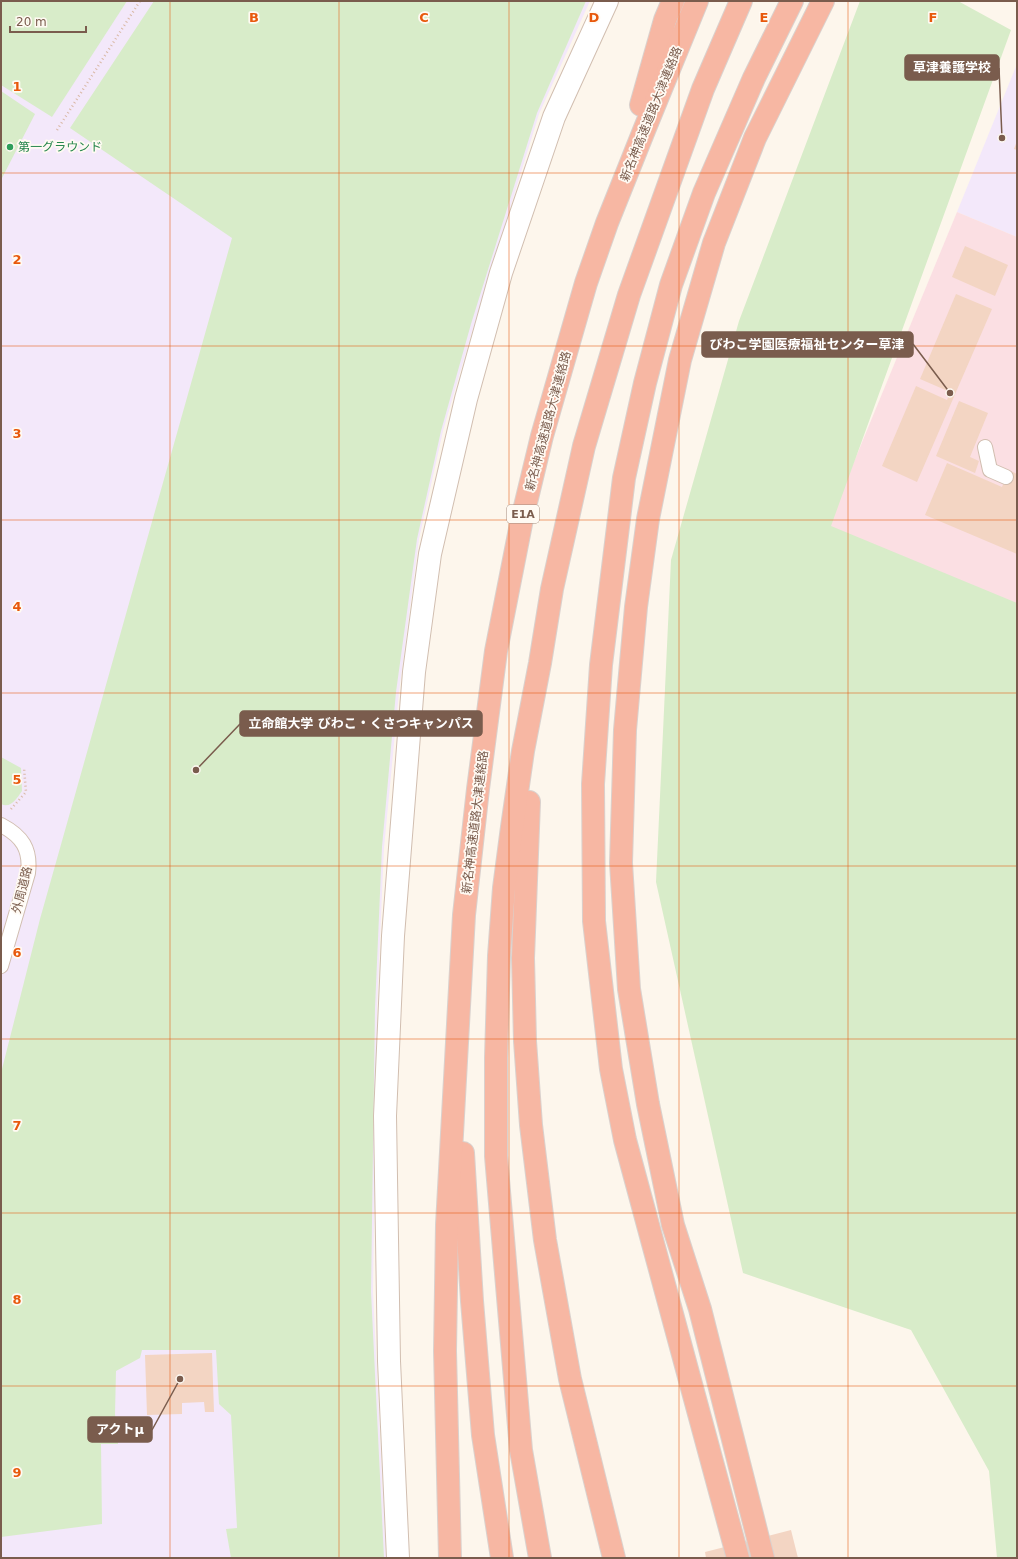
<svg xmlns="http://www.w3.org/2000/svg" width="1018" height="1559" font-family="'DejaVu Sans','Noto Sans JP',sans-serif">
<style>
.education{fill:#f3e8fa}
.medical{fill:#fbdfe3}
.green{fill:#d8ecc9}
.building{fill:#f3d5c3}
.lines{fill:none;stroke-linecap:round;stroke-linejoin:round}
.service-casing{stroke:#d1beb0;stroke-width:16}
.tertiary-casing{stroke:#d1beb0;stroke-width:24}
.motorway-casing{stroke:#dad1cd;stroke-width:24}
.path{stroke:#d9b8a5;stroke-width:2.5;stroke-dasharray:1 3;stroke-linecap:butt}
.service{stroke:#fff;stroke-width:14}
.tertiary{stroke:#fff;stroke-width:22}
.motorway{stroke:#f7b7a3;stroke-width:22}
.grid{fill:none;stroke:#e8590c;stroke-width:1;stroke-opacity:0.55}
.leisure-dot{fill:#2e9e5b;stroke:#fffaf3;stroke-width:1.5}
.labels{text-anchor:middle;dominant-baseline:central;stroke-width:3.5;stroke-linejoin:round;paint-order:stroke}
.shield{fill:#fffaf3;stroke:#a28b7f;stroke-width:1}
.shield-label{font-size:11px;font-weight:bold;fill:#7a5c4d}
.street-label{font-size:12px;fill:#7a5c4d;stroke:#fffaf3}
.leisure-label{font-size:12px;fill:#27864d;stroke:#fffaf3;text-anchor:start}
.grid-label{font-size:13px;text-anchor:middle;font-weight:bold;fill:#e8590c;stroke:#fffaf3;stroke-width:3.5;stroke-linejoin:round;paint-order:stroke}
.leader{fill:none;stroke:#7a5c4d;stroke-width:1.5}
.callout-dot{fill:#7a5c4d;stroke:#fffaf3;stroke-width:1.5}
.callout{fill:#7a5c4d;stroke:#7a5c4d;stroke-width:1.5}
.callout-label{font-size:13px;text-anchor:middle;font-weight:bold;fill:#fff}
</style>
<rect width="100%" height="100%" fill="#fdf6ec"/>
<g class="education">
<path d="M 1,1 L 590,1 L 539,114 L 474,325 L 443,431 L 419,539 L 399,692 L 384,848 L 377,1008 L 373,1292 L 386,1558 L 1,1558 Z"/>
<path d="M 1017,64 L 1017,237 L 957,212 Z"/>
</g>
<path class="medical" d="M 957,212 L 1017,237 L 1017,635 L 818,549 Z"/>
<g class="green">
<path d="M 1,1 L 127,1 L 52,117 L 1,85 Z"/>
<path d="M 154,1 L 586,1 L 537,113 L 471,324 L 441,431 L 417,539 L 396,692 L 382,847 L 375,1008 L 371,1292 L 384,1558 L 231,1558 L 226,1529 L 237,1528 L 231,1415 L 219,1404 L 216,1350 L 142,1350 L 140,1358 L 116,1371 L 115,1414 L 118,1444 L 101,1444 L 102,1524 L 1,1537 L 1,1073 L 40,919 L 232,238 L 70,128 Z"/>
<path d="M 860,1 L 958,1 L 1011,30 L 831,526 L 1017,603 L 1017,1558 L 997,1558 L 989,1471 L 911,1330 L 743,1273 L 656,882 L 671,560 L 739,321 Z"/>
<path d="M 1,91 L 35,114 L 1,180 Z"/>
<path d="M 1,757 L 21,768 L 22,791 C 17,798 11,809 1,804 Z"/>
</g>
<g class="building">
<path d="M 1017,141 L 1017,150 L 1014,149 Z"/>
<path d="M 965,246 L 1008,265 L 995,296 L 952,277 Z"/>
<path d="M 956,294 L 992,309 L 917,482 L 882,466 L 916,386 L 947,400 L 950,392 L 920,379 Z"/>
<path d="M 959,401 L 988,413 L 970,457 L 979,461 L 975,473 L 936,456 Z"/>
<path d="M 947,463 L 1002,487 L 1009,470 L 1017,474 L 1017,554 L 925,515 Z"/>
<path d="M 212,1353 L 214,1412 L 205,1412 L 204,1402 L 182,1403 L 182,1414 L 147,1415 L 145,1355 Z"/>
<path d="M 791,1530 L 798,1558 L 706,1558 L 705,1552 Z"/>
</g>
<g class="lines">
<defs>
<g id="service">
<path d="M 985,447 L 990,470 L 1006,477"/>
<path d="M 1,825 C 22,836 31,849 28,873 L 1,966"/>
</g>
<path id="tertiary" d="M 398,1558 L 389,1361 L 385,1116 L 393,936 L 414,672 L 430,554 L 466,399 L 501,273 L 554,117 L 607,1"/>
<g id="motorway">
<path d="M 641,105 L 665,20 L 673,1"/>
<path d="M 529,802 L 523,958 L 525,1041 L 531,1125 L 545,1240 L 570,1379 L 614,1558"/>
<path d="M 463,1153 L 472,1301 L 483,1435 L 502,1558"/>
<path d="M 450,1558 L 445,1351 L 447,1225 L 464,915 L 478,789 L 496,651 L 522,519 L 542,436 L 586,283 L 607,223 L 645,128 L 697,1"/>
<path d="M 540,1558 L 521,1450 L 496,1156 L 496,1058 L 499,956 L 504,888 L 512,827 L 523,751 L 540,663 L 552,589 L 584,446 L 629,295 L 703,89 L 741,1"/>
<path d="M 738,1558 L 625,1140 L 611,1069 L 594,921 L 593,784 L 601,665 L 624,478 L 645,383 L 671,285 L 704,193 L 754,78 L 792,1"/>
<path d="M 763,1558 L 700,1309 L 673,1225 L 648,1104 L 629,989 L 621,863 L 625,730 L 636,607 L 648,519 L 680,360 L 714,243 L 755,138 L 823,1"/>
</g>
</defs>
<use href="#service" class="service-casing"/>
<use href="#tertiary" class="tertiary-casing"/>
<use href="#motorway" class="motorway-casing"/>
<g class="path">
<path d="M 57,130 L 140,1"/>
<path d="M 11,809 L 26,792 L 24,768"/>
</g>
<use href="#service" class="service"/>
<use href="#tertiary" class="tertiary"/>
<use href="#motorway" class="motorway"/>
</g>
<path class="grid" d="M 170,1 L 170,1558M 339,1 L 339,1558M 509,1 L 509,1558M 679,1 L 679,1558M 848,1 L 848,1558M 1,173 L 1017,173M 1,346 L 1017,346M 1,520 L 1017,520M 1,693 L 1017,693M 1,866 L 1017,866M 1,1039 L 1017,1039M 1,1213 L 1017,1213M 1,1386 L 1017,1386"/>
<circle class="leisure-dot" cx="10" cy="147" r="4"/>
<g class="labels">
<rect class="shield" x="507" y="505" width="32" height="18" rx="3"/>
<g class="shield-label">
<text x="523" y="514">E1A</text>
</g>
<g class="street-label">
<text transform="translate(651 114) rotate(-68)">新名神高速道路大津連絡路</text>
<text transform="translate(548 421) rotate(-75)">新名神高速道路大津連絡路</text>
<text transform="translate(475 822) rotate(-83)">新名神高速道路大津連絡路</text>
<text transform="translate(22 890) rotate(-76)">外周道路</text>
</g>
<g class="leisure-label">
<text x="18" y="147">第一グラウンド</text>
</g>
</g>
<g class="grid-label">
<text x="254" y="22">B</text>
<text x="424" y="22">C</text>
<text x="594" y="22">D</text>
<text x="764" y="22">E</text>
<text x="933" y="22">F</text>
<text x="17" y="91">1</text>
<text x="17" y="264">2</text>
<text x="17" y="438">3</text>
<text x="17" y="611">4</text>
<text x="17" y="784">5</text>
<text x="17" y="957">6</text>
<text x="17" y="1130">7</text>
<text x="17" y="1304">8</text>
<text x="17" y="1477">9</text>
</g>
<path class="leader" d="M1002 138L999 68M950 393L913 344M196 770L240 724M180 1379L152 1430"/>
<g class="callout-dot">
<circle cx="1002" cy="138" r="4"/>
<circle cx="950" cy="393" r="4"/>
<circle cx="196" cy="770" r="4"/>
<circle cx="180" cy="1379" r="4"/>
</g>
<g class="callout">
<rect x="905" y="55" width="94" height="25" rx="4"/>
<rect x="702" y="332" width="211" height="25" rx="4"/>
<rect x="240" y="711" width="242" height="25" rx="4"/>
<rect x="88" y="1417" width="64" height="25" rx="4"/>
</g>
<g class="callout-label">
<text x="952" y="72">草津養護学校</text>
<text x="807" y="349">びわこ学園医療福祉センター草津</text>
<text x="361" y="728">立命館大学 びわこ・くさつキャンパス</text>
<text x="120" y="1434">アクトμ</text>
</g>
<rect width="1018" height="1559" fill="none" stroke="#7a5c4d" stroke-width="4"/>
<path d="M10 26v6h76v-6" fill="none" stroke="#7a5c4d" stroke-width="2"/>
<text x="16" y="26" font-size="12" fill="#7a5c4d" stroke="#fffaf3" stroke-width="3" paint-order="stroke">20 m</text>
</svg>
